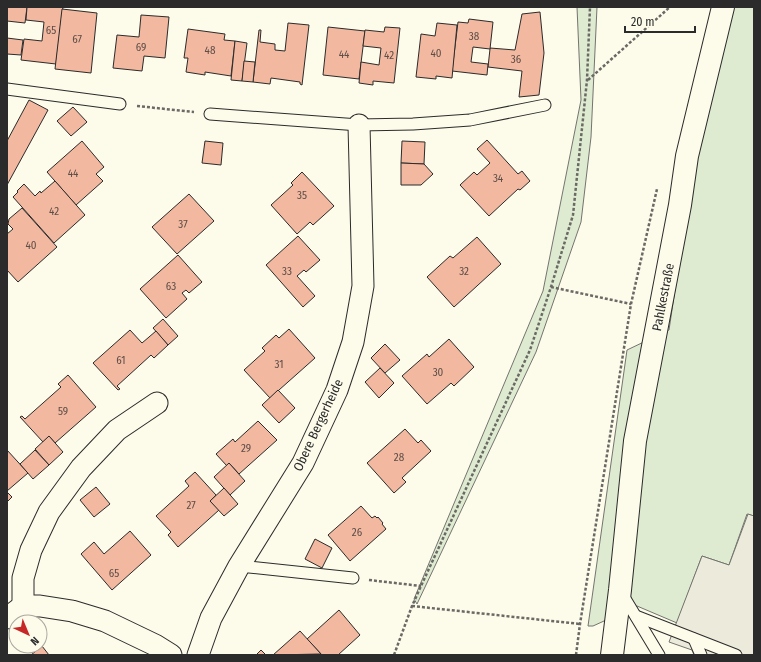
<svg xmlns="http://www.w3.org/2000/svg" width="761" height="662" font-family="'Fira Sans Condensed',sans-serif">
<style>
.green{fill:#deebd1;stroke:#74746e}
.parking{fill:#eceadb;stroke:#74746e}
.building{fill:#f2b8a0;stroke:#2b2b2b}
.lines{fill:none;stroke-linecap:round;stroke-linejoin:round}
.service-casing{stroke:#2b2b2b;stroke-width:13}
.minor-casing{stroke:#2b2b2b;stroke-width:23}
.tertiary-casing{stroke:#2b2b2b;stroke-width:24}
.path{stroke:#6a6964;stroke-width:2.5;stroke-dasharray:3 2;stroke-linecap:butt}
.service{stroke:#fdfbea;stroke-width:11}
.minor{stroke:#fdfbea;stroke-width:21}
.tertiary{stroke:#fdfbea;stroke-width:22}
.labels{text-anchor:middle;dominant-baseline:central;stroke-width:3;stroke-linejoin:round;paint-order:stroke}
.number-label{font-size:11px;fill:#5d4e48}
.street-label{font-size:13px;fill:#2b2b2b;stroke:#fdfbea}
</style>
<rect width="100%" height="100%" fill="#fdfbea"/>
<g class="green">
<path d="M 577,7 L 597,7 L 591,137 L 581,222 L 536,352 L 417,604 L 414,599 L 543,291 L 581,100 Z"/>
<path d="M 733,7 L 754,7 L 754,516 L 747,514 L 729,565 L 702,556 L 677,623 L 637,606 L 593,626 L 588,626 L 627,350 L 669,330 L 692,175 Z"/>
</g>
<path class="parking" d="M 748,514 L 754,516 L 754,655 L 694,655 L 692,650 L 669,642 L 702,556 L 729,565 Z"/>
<g class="building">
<path d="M 7,7 L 27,7 L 25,23 L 7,21 L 7,25 Z"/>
<path d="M 27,7 L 63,7 L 56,64 L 21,60 L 24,39 L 42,41 L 44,22 L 26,20 Z"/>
<path d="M 62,9 L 97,13 L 91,73 L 55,69 Z"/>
<path d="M 540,12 L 544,53 L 539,95 L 519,97 L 522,71 L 488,67 L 490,49 L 490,48 L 515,50 L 522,14 Z"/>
<path d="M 141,15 L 169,17 L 165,58 L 144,56 L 142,71 L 113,68 L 117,35 L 139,37 Z"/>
<path d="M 469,19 L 493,22 L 490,49 L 473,47 L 471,62 L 488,64 L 487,75 L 452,71 L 458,22 L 468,23 Z"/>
<path d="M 288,23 L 309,25 L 302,85 L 300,84 L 300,82 L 271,78 L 270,84 L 253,82 L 259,30 L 261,30 L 260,42 L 275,44 L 275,50 L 285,51 Z"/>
<path d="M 437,23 L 457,25 L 452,78 L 436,76 L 436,79 L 416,77 L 421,34 L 435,36 Z"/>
<path d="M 328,27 L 365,31 L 359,79 L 323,75 Z"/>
<path d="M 385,27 L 400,28 L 394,83 L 373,81 L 373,85 L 359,83 L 361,62 L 379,65 L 381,48 L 363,46 L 365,30 L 384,32 Z"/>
<path d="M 188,29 L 225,34 L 224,40 L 235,41 L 231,76 L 205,72 L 205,75 L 186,72 L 188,58 L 184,58 Z"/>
<path d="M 7,38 L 23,40 L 21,55 L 7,54 Z"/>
<path d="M 235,41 L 247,43 L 242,81 L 231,80 Z"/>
<path d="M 244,61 L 255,62 L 253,82 L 242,81 Z"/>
<path d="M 29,100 L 48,110 L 7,185 L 7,141 Z"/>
<path d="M 73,107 L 87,122 L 71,136 L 57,121 Z"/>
<path d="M 487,140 L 518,174 L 522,171 L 530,181 L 520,190 L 518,189 L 489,216 L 460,185 L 474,172 L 477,175 L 490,163 L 477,149 Z"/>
<path d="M 82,141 L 104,167 L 96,174 L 103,181 L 76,205 L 47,172 Z"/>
<path d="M 205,141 L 223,143 L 221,165 L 202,163 Z"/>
<path d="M 402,141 L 425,142 L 424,164 L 401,163 Z"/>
<path d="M 401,163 L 424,164 L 433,174 L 421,185 L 401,185 Z"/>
<path d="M 302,172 L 334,206 L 313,225 L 310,222 L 297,234 L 271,205 L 293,185 L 291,183 Z"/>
<path d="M 55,181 L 85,215 L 54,243 L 13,197 L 18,192 L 17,191 L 24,184 L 35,196 L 40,191 L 41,193 Z"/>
<path d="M 189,194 L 214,221 L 177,254 L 152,227 Z"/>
<path d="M 22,208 L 57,247 L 18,282 L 7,270 L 7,234 L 13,229 L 8,224 L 9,219 Z"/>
<path d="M 298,236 L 320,260 L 306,272 L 304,270 L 297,276 L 315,296 L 303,307 L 266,265 Z"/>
<path d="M 477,237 L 501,264 L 454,307 L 427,277 L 450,256 L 453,258 Z"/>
<path d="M 178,255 L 202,282 L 189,293 L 186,290 L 182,293 L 187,299 L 166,318 L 140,289 Z"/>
<path d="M 163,319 L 178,336 L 168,345 L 153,328 Z"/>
<path d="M 289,329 L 315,358 L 270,398 L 244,370 L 265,351 L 262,348 L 276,335 L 279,338 Z"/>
<path d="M 130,330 L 142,343 L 156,331 L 168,345 L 154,358 L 151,355 L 117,386 L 120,389 L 118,390 L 93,363 Z"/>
<path d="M 449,339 L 474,367 L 454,386 L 451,383 L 427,404 L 402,376 L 427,354 L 429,357 Z"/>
<path d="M 385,344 L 400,360 L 385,373 L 371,358 Z"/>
<path d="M 380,368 L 394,383 L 379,398 L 365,382 Z"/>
<path d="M 68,375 L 96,407 L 55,443 L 49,436 L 43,442 L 20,417 L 22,416 L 25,419 L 61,387 L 58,384 Z"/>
<path d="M 278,390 L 295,408 L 279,423 L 262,405 Z"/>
<path d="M 258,421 L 277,440 L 239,474 L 229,463 L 227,466 L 216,454 L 233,439 L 235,442 Z"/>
<path d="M 405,429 L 418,443 L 421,440 L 431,451 L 402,478 L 406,482 L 394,493 L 367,463 Z"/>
<path d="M 49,436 L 63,452 L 49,465 L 35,449 Z"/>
<path d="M 7,450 L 28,473 L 7,491 Z"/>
<path d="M 35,450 L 49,465 L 33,479 L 20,464 Z"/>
<path d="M 229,463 L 245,481 L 230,495 L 214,477 Z"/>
<path d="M 195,472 L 216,495 L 210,501 L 219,510 L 178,547 L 168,535 L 171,532 L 156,516 L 189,486 L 185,481 Z"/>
<path d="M 96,487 L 110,504 L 94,517 L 80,500 Z"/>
<path d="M 224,488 L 238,504 L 224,516 L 210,501 Z"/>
<path d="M 7,492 L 12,497 L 7,502 Z"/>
<path d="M 361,506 L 372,518 L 375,516 L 377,518 L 378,517 L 383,523 L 382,524 L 386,529 L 350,561 L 328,535 Z"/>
<path d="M 130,531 L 151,555 L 112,590 L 81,554 L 94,542 L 104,554 Z"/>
<path d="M 315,539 L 332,548 L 322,568 L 305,559 Z"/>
<path d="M 339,610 L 360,635 L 338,655 L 322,655 L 307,639 Z"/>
<path d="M 300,631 L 321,654 L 273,655 Z"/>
<path d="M 42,646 L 49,655 L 31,655 Z"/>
<path d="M 261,650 L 266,655 L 256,655 Z"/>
</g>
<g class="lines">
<defs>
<g id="service">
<path d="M 7,89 L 120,104"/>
<path d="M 210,114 L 359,125 L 413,124 L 470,120 L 545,105"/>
<path d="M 239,566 L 353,578"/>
<path d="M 621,592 L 659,655"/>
<path d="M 636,616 L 736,655"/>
<path d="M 694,639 L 701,655"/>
</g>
<g id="minor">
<path d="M 23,606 L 23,578 L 31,550 L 49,512 L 81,468 L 117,430 L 157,403"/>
<path d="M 7,618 L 23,606 L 40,606 L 72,611 L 105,621 L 155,645 L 171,655"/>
<path d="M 198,655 L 211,618 L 239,566 L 303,463 L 337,390 L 353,342 L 363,286 L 359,125"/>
</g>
<path id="tertiary" d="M 612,655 L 620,590 L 635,441 L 680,205 L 687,156 L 723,7"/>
</defs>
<use href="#service" class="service-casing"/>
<use href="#minor" class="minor-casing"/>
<use href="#tertiary" class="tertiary-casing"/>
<g class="path">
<path d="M 588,80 L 670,7"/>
<path d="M 137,106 L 194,112"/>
<path d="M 551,287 L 631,304"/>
<path d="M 369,580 L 421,586"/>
<path d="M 412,606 L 580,624"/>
<path d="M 394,655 L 412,606 L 421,586 L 530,350 L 551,287 L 573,215 L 587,80 L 590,7"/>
<path d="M 576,655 L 580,624 L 631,304 L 657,189"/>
</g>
<use href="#service" class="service"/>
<use href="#minor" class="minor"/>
<use href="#tertiary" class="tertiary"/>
</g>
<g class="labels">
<g class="number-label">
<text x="51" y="30">65</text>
<text x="474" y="36">38</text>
<text x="77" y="39">67</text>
<text x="141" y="47">69</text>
<text x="210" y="50">48</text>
<text x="436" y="53">40</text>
<text x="344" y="54">44</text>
<text x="389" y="55">42</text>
<text x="516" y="59">36</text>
<text x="73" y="173">44</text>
<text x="498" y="178">34</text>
<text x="302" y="195">35</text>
<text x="54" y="211">42</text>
<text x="183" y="224">37</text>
<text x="31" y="245">40</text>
<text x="287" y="271">33</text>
<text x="464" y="271">32</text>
<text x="171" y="286">63</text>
<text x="121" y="360">61</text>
<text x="279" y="364">31</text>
<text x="438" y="372">30</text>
<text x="63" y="411">59</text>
<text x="246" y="448">29</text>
<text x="399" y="457">28</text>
<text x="191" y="505">27</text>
<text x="357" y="532">26</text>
<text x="114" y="573">65</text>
</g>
<g class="street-label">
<text transform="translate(663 297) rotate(-79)">Pahlkestraße</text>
<text transform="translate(318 425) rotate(-65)">Obere Bergerheide</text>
</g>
</g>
<rect width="761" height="662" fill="none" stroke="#2b2b2b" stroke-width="16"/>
<g transform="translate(28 634) rotate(136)"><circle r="19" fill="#fdfbea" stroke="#a9a89e"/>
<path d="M0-3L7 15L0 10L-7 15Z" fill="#c62828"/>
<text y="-6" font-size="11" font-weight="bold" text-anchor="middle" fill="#2b2b2b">N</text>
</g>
<path d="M625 26v6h70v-6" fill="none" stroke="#2b2b2b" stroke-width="2"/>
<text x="631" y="26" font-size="12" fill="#2b2b2b" stroke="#fdfbea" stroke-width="3" paint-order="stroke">20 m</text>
</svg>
